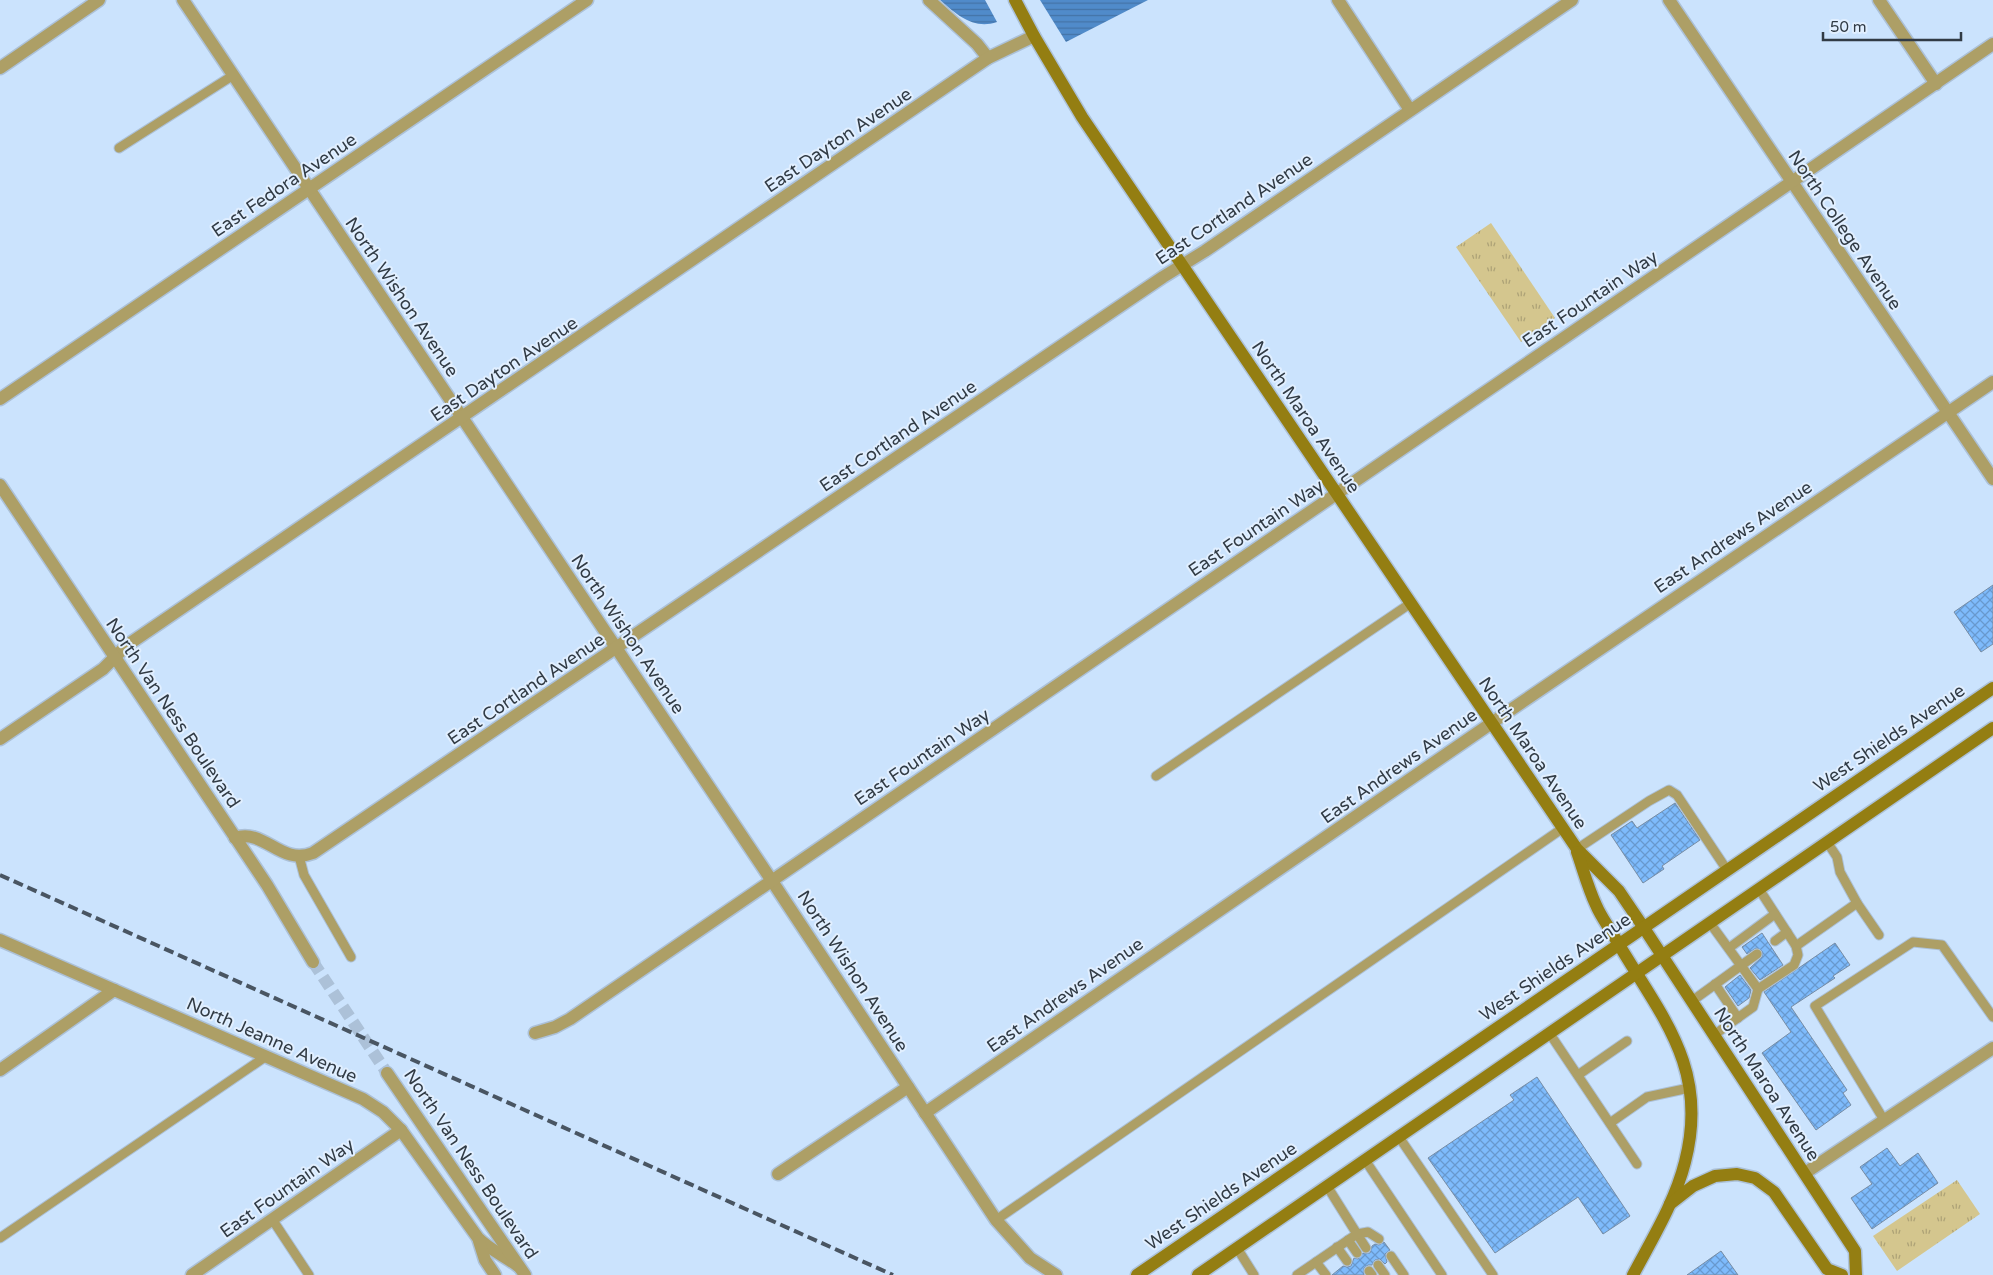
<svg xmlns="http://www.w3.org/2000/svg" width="1993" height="1275" font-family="'Varela Round',sans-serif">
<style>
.grass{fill:url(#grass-tufts)}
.water{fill:url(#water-rules)}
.building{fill:url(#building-cross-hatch);stroke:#768ca4}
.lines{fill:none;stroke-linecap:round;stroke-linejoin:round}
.tertiary-tunnel{stroke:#acc1d8;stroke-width:12;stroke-dasharray:12 6;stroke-linecap:butt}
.service-casing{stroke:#acc1d8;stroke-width:11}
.minor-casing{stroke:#acc1d8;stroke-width:15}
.tertiary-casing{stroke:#acc1d8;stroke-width:15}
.secondary-casing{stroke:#acc1d8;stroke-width:15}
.service{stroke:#ad9f66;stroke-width:9}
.minor{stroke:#ad9f66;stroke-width:12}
.tertiary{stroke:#ad9f66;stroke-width:12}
.secondary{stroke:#947e12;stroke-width:12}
.rail{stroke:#495562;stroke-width:4;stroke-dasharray:10 5;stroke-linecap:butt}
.labels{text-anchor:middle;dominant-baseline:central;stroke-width:4;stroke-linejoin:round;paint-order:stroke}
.street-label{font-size:18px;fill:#313b45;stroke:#e1efff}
</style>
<defs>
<pattern id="grass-tufts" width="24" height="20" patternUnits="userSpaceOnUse" patternTransform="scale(1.25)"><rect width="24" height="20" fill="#d4c68e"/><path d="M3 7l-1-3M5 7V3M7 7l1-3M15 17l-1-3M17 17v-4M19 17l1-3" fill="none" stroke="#ada276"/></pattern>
<pattern id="water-rules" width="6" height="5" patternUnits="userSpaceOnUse" patternTransform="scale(1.25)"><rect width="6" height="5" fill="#508bca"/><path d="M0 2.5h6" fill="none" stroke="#4373a6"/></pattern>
<pattern id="building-cross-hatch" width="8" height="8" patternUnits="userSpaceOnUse" patternTransform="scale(1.25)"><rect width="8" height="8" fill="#7ebbfc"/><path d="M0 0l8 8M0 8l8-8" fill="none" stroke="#6899ce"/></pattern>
</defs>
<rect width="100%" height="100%" fill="#cbe3fd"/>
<g class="grass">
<path d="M 1491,223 L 1555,318 L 1521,342 L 1456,247 Z"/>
<path d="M 1957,1180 L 1980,1214 L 1897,1271 L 1873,1236 Z"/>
</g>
<g class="water">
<path d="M 940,0 L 985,0 L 997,22 C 974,30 957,15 940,0 Z"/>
<path d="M 1040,0 L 1148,0 L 1066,42 Z"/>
</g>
<g class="building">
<path d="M 1993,585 L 1993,644 L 1981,652 L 1954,612 Z"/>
<path d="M 1675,803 L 1700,840 L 1662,866 L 1664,869 L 1643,883 L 1611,835 L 1632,821 L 1637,828 Z"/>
<path d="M 1762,933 L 1783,965 L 1760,980 L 1750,968 L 1762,957 L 1762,951 L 1756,948 L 1747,954 L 1742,947 Z"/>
<path d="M 1835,943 L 1850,965 L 1833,976 L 1835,978 L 1791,1007 L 1847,1090 L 1843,1093 L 1851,1105 L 1816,1130 L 1762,1053 L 1791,1032 L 1764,992 Z"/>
<path d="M 1740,975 L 1751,990 L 1749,998 L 1738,1006 L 1725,987 Z"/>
<path d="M 1537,1077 L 1630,1216 L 1603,1234 L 1578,1197 L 1495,1253 L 1428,1158 L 1514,1100 L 1510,1095 Z"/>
<path d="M 1887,1148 L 1900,1166 L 1918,1153 L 1938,1183 L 1872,1229 L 1851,1198 L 1872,1184 L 1860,1167 Z"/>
<path d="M 1384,1242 L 1390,1250 L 1385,1254 L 1387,1262 L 1385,1264 L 1380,1259 L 1375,1260 L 1372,1265 L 1368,1265 L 1364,1268 L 1364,1275 L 1332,1275 L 1343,1266 L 1347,1267 L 1351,1266 L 1354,1258 L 1358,1259 L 1363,1253 L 1370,1253 L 1372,1246 L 1375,1244 L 1379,1245 Z"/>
<path d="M 1721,1251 L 1738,1275 L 1687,1275 Z"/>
</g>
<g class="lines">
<path class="tertiary-tunnel" d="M 313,962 L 387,1073"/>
<defs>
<g id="service">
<path d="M 119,148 L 232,76"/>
<path d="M 1156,776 L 1411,603"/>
<path d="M 1827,842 L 1837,857 L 1840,872 L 1857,903 L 1879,935"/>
<path d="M 1577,849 L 1649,801 L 1669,790 L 1677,795 L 1727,870"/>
<path d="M 299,856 L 304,875 L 351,957"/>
<path d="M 1710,923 L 1758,989 L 1794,965 L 1798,955 L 1796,946 L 1759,889"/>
<path d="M 1775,941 L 1787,932"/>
<path d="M 1796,946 L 1857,903"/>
<path d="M 1729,948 L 1775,914"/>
<path d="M 1715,984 L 1738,1018"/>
<path d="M 1692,1001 L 1757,954"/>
<path d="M 1550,1034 L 1637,1164"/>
<path d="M 1714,1035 L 1753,1007 L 1758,989"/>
<path d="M 1578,1075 L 1627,1041"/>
<path d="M 1884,1120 L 1815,1006 L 1913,942 L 1942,945 L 1993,1017"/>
<path d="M 1610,1123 L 1647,1097 L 1689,1088"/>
<path d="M 1399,1137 L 1493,1275"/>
<path d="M 1365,1160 L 1442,1275"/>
<path d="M 272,1219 L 309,1275"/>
<path d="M 996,1220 L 1563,828"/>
<path d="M 0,1238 L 265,1057"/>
<path d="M 1348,1240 L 1357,1253"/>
<path d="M 1337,1247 L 1347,1261"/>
<path d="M 1237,1248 L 1254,1275"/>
<path d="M 1366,1248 L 1357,1234 L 1368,1232 L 1379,1239"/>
<path d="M 1391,1256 L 1404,1275"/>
<path d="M 1316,1262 L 1326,1275"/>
<path d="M 1378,1265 L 1385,1275"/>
<path d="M 1369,1271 L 1372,1275"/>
<path d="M 1297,1275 L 1357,1234 L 1327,1186"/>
</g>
<g id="minor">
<path d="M 183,0 L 772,881 L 996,1220 L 1030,1258 L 1056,1275"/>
<path d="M 929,0 L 977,44 L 988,58"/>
<path d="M 1338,0 L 1410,110"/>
<path d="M 1669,0 L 1993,479"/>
<path d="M 1879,0 L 1936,84"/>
<path d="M 0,68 L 99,0"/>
<path d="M 0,399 L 587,0"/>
<path d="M 0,739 L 103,669 L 126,646 L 988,58 L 1034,36"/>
<path d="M 235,838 C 265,828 280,866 313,853 L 1163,277 L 1205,251 L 1572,0"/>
<path d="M 0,940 L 363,1099 L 383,1112 L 401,1130 L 478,1238 C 490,1250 505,1256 518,1266"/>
<path d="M 535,1033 L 555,1027 L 570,1019 L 1993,44"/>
<path d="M 0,1070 L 114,990"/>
<path d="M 925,1113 L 1512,709 L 1993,382"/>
<path d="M 1805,1173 L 1993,1048"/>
<path d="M 778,1174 L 908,1087"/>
<path d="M 479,1241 L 485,1260 L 495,1275"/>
<path d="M 192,1275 L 401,1130"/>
</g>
<g id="tertiary">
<path d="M 0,485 L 267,885 L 313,962"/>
<path d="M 387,1073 L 525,1275"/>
</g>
<g id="secondary">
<path d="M 1015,0 L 1034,36 L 1082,117 L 1577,849 L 1619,891 L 1644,928 L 1855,1251 L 1856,1275"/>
<path d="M 1577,852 C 1583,869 1588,888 1596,905 C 1601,917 1609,927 1615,938 C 1659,1014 1710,1066 1685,1162 C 1675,1202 1652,1239 1633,1275"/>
<path d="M 1670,1204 L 1693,1186 L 1715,1176 L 1737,1174 L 1755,1178 L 1774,1192 L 1827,1269 L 1842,1275"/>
<path d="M 1137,1275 L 1993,688"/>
<path d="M 1198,1275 L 1993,728"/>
</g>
</defs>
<use href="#service" class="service-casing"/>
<use href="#minor" class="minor-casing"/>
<use href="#tertiary" class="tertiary-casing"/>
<use href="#secondary" class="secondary-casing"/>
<use href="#service" class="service"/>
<use href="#minor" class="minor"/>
<use href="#tertiary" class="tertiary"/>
<use href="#secondary" class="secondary"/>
<path class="rail" d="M 0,875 L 893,1275"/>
</g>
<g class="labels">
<g class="street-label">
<text transform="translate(838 140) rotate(-34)">East Dayton Avenue</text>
<text transform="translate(284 185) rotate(-34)">East Fedora Avenue</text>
<text transform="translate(1234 209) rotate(-34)">East Cortland Avenue</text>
<text transform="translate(1845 230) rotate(56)">North College Avenue</text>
<text transform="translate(402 297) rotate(56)">North Wishon Avenue</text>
<text transform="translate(1590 299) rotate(-34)">East Fountain Way</text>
<text transform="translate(504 369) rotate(-34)">East Dayton Avenue</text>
<text transform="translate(1306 417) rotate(56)">North Maroa Avenue</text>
<text transform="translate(898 436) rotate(-34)">East Cortland Avenue</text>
<text transform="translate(1256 528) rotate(-34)">East Fountain Way</text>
<text transform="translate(1733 537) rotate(-34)">East Andrews Avenue</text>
<text transform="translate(628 634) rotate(56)">North Wishon Avenue</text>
<text transform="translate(526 689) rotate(-34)">East Cortland Avenue</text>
<text transform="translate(173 713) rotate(56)">North Van Ness Boulevard</text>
<text transform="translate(1889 738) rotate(-34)">West Shields Avenue</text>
<text transform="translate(1533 753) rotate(56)">North Maroa Avenue</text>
<text transform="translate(922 757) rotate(-34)">East Fountain Way</text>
<text transform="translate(1399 766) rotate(-35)">East Andrews Avenue</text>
<text transform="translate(1555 967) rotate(-34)">West Shields Avenue</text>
<text transform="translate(853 971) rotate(57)">North Wishon Avenue</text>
<text transform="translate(1065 995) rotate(-35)">East Andrews Avenue</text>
<text transform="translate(272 1040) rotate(24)">North Jeanne Avenue</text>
<text transform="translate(1767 1084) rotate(57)">North Maroa Avenue</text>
<text transform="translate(471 1164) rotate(56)">North Van Ness Boulevard</text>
<text transform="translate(287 1188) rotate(-35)">East Fountain Way</text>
<text transform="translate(1221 1196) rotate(-34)">West Shields Avenue</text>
</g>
</g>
<path d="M1823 32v8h138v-8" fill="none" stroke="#313b45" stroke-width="2.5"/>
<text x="1830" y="32" font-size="15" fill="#313b45" stroke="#e1efff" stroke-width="4" paint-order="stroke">50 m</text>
</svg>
